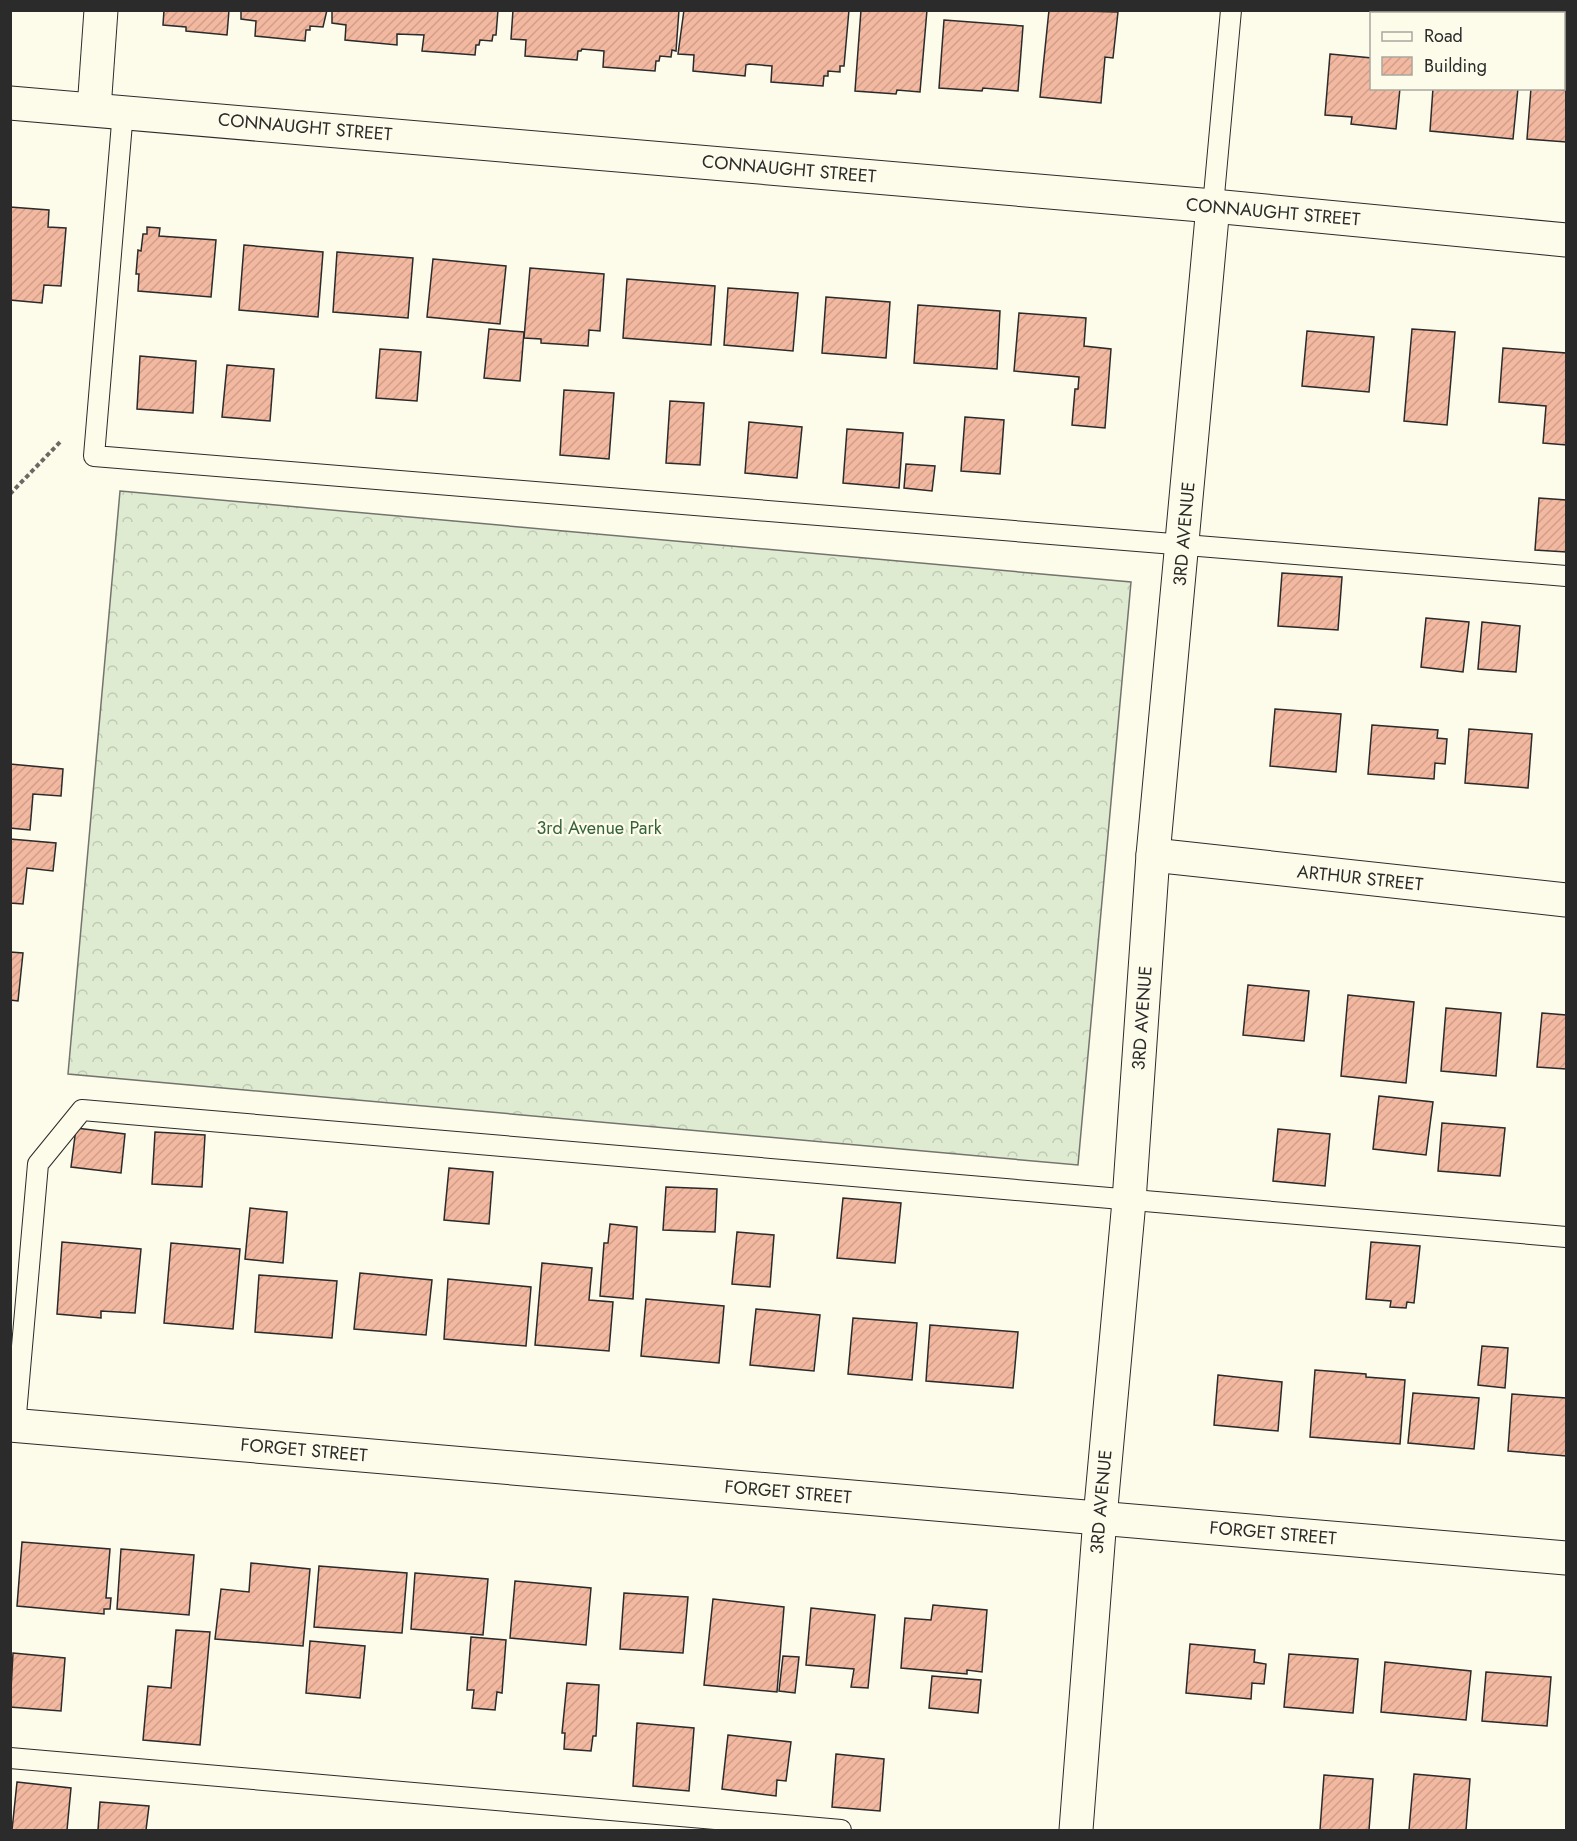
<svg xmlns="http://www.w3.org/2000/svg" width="1577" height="1841" font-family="Jost,sans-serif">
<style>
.forest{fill:url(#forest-crowns);stroke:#74746e;stroke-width:1.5}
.building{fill:url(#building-hatch);stroke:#2b2b2b;stroke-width:1.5}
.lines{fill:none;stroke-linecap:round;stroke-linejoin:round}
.service-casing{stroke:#2b2b2b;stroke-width:22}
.minor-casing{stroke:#2b2b2b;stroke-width:35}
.path{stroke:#6a6964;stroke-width:4;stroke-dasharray:4.5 3;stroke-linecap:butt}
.service{stroke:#fdfbea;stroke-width:20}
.minor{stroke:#fdfbea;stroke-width:33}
.labels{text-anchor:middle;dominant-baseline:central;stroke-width:4.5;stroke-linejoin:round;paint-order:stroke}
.street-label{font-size:18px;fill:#2b2b2b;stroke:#fdfbea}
.park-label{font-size:18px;fill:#34623c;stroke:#fdfbea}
</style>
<defs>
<pattern id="forest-crowns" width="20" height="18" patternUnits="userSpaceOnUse" patternTransform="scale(1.5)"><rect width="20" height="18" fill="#deebd1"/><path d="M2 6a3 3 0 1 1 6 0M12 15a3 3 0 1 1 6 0" fill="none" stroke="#bfcab4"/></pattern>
<pattern id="building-hatch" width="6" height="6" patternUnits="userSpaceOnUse" patternTransform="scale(1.5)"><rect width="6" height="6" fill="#f2b8a0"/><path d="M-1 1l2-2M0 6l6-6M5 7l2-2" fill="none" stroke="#d09e8a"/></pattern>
</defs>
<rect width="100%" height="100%" fill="#fdfbea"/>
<path class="forest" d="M 120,491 L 1131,582 L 1078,1165 L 68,1074 Z"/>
<g class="building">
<path d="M 164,10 L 229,10 L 227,35 L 186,31 L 186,27 L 163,25 Z"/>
<path d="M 241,10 L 327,10 L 323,27 L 310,26 L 310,30 L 306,30 L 305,41 L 255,36 L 256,21 L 241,19 Z"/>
<path d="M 332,10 L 498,10 L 496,35 L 493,35 L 492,41 L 480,40 L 479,45 L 476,45 L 475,55 L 422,51 L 424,35 L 397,34 L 397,45 L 345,40 L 346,25 L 332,23 Z"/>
<path d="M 513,10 L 679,10 L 676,51 L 672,50 L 671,57 L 660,56 L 659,61 L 656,61 L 655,71 L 603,67 L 604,51 L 582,49 L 581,51 L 578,51 L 577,60 L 525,56 L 526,40 L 511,39 Z"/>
<path d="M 684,10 L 849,10 L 844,66 L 840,66 L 840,72 L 828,71 L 828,76 L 824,76 L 823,86 L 771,82 L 772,66 L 749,64 L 746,65 L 745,76 L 693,71 L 694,55 L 678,54 Z"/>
<path d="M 861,10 L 927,10 L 920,92 L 897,90 L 896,94 L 855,91 Z"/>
<path d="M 1049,10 L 1118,12 L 1113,58 L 1105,57 L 1101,103 L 1040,97 Z"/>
<path d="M 944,20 L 1023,26 L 1018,91 L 983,88 L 982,91 L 939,88 Z"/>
<path d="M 1330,54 L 1372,58 L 1372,88 L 1400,88 L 1396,129 L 1351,124 L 1352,117 L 1325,115 Z"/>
<path d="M 1433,88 L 1518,88 L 1513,139 L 1430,131 Z"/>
<path d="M 1531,88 L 1566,90 L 1566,142 L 1527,139 Z"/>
<path d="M 10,207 L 49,210 L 48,227 L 66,228 L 61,286 L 44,285 L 42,303 L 10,300 Z"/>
<path d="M 147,227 L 160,228 L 159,236 L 216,240 L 211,297 L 138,291 L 139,274 L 136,274 L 138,250 L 141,251 L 143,234 L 147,234 Z"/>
<path d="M 244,245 L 323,252 L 318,317 L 239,310 Z"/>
<path d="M 337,252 L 413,258 L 408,318 L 333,312 Z"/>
<path d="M 433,259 L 506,266 L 500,324 L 427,317 Z"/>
<path d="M 530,268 L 604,274 L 600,331 L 589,330 L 588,346 L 541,343 L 541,339 L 524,338 Z"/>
<path d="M 627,279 L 715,286 L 711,345 L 623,338 Z"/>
<path d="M 728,288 L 798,293 L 793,351 L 724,345 Z"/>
<path d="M 826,297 L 890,302 L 886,358 L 822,353 Z"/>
<path d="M 918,305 L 1000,311 L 997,369 L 914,363 Z"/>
<path d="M 1019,313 L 1086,318 L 1084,346 L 1111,349 L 1105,428 L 1072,425 L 1075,389 L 1078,389 L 1079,377 L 1014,371 Z"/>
<path d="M 489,329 L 524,332 L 520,381 L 484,378 Z"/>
<path d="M 1412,329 L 1455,332 L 1447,425 L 1404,421 Z"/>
<path d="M 1307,331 L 1374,337 L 1369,392 L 1302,386 Z"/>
<path d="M 1503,348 L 1566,353 L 1566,445 L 1543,443 L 1546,406 L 1499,402 Z"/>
<path d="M 380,349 L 421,352 L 417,401 L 376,398 Z"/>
<path d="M 140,356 L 196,361 L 193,413 L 137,409 Z"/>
<path d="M 227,365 L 274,369 L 270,421 L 222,417 Z"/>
<path d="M 564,390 L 614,393 L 609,459 L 560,455 Z"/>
<path d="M 670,401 L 704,403 L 700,465 L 666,463 Z"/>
<path d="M 965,417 L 1004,420 L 1000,474 L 961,471 Z"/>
<path d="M 749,422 L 802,427 L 797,478 L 745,473 Z"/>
<path d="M 847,429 L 903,433 L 899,488 L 843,483 Z"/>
<path d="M 906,464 L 935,466 L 932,491 L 904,488 Z"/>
<path d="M 1539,498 L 1566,500 L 1566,552 L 1535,550 Z"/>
<path d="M 1282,573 L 1342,577 L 1338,630 L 1278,626 Z"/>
<path d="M 1426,618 L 1469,622 L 1463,672 L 1421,667 Z"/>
<path d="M 1482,622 L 1520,626 L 1516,672 L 1478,669 Z"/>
<path d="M 1275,709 L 1341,714 L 1336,772 L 1270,766 Z"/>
<path d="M 1372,725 L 1438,730 L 1437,738 L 1447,739 L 1445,764 L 1435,763 L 1434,779 L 1368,774 Z"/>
<path d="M 1469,729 L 1532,734 L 1528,788 L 1465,783 Z"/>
<path d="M 10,764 L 63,769 L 61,796 L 33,794 L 30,830 L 10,828 Z"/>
<path d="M 10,839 L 56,843 L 53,871 L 27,868 L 23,904 L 10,903 Z"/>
<path d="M 10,952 L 23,953 L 18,1001 L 10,1000 Z"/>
<path d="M 1248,985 L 1309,991 L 1304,1041 L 1243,1035 Z"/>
<path d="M 1348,995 L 1414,1002 L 1406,1083 L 1341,1076 Z"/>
<path d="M 1446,1008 L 1501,1013 L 1496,1076 L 1441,1071 Z"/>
<path d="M 1542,1013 L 1566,1015 L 1566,1069 L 1537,1067 Z"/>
<path d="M 1379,1096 L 1433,1102 L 1426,1155 L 1373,1149 Z"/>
<path d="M 1442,1123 L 1505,1128 L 1500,1176 L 1438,1171 Z"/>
<path d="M 76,1128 L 125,1134 L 121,1173 L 71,1167 Z"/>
<path d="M 1278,1129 L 1330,1134 L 1325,1186 L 1273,1181 Z"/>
<path d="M 155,1132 L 205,1135 L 202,1187 L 152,1184 Z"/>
<path d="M 449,1168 L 493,1172 L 489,1224 L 444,1220 Z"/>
<path d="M 666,1187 L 717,1189 L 715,1232 L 663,1230 Z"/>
<path d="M 843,1198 L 901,1203 L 895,1263 L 837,1258 Z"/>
<path d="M 250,1208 L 287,1212 L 283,1263 L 245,1259 Z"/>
<path d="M 610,1224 L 637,1227 L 633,1299 L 600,1296 L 604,1243 L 608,1243 Z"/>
<path d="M 737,1232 L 774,1235 L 770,1287 L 732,1284 Z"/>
<path d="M 62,1242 L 141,1249 L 135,1313 L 101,1311 L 101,1318 L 57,1314 Z"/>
<path d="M 1371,1242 L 1420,1246 L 1414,1303 L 1407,1302 L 1406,1308 L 1390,1307 L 1391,1301 L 1366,1299 Z"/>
<path d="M 171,1243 L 240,1249 L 233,1329 L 164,1323 Z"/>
<path d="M 542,1263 L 592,1268 L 589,1300 L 613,1302 L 609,1351 L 535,1345 Z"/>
<path d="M 360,1273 L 432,1280 L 426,1335 L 354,1329 Z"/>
<path d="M 259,1275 L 337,1281 L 332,1338 L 255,1332 Z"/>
<path d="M 448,1279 L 531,1287 L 526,1346 L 444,1339 Z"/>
<path d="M 646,1299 L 724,1306 L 719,1363 L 641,1356 Z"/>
<path d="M 756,1309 L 820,1315 L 814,1371 L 750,1365 Z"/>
<path d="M 853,1318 L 917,1323 L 912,1380 L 848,1374 Z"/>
<path d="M 930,1325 L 1018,1332 L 1013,1388 L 926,1381 Z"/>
<path d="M 1482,1346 L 1508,1348 L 1505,1388 L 1478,1385 Z"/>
<path d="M 1315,1370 L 1366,1374 L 1366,1377 L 1405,1380 L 1400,1444 L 1310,1437 Z"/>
<path d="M 1218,1375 L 1282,1382 L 1278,1431 L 1214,1425 Z"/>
<path d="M 1413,1393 L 1479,1398 L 1474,1449 L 1408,1443 Z"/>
<path d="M 1512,1394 L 1566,1398 L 1566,1456 L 1508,1451 Z"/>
<path d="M 22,1542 L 110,1549 L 106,1598 L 111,1598 L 110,1609 L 104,1609 L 104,1614 L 17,1606 Z"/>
<path d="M 121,1549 L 194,1555 L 189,1615 L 117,1609 Z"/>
<path d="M 251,1563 L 310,1569 L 303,1646 L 215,1639 L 221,1589 L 249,1592 Z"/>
<path d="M 319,1566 L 407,1573 L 402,1633 L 314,1627 Z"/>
<path d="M 415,1573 L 488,1579 L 483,1635 L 411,1629 Z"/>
<path d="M 515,1581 L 591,1588 L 586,1645 L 510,1638 Z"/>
<path d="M 624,1593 L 688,1597 L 683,1653 L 620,1649 Z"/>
<path d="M 713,1599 L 784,1607 L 777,1692 L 704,1685 Z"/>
<path d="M 933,1605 L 987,1610 L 982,1672 L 967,1670 L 967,1674 L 901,1668 L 905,1618 L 931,1620 Z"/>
<path d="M 811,1608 L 875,1615 L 868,1688 L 851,1687 L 854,1669 L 806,1665 Z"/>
<path d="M 176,1630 L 210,1632 L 200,1745 L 143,1740 L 148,1686 L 171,1688 Z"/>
<path d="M 471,1637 L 506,1640 L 502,1693 L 497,1692 L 495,1710 L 472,1708 L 474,1690 L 467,1690 Z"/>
<path d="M 310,1641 L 365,1646 L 360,1698 L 306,1693 Z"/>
<path d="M 1190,1644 L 1255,1650 L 1254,1662 L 1266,1664 L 1264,1684 L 1252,1683 L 1251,1699 L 1186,1693 Z"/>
<path d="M 13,1653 L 65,1658 L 61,1711 L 10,1707 Z"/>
<path d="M 1289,1654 L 1358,1659 L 1353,1713 L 1284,1707 Z"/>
<path d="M 783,1656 L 799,1657 L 795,1693 L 779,1691 Z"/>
<path d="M 1385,1662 L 1471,1671 L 1466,1720 L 1381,1712 Z"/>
<path d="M 1486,1672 L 1551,1677 L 1547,1726 L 1482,1721 Z"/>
<path d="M 932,1676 L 981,1680 L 978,1713 L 929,1708 Z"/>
<path d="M 567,1683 L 599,1685 L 596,1736 L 593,1736 L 591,1751 L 564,1749 L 565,1733 L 562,1733 Z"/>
<path d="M 637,1723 L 694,1728 L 689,1791 L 633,1786 Z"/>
<path d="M 728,1735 L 791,1742 L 786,1781 L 777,1780 L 776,1796 L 722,1789 Z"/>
<path d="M 836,1754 L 884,1759 L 880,1811 L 832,1807 Z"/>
<path d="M 1414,1774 L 1470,1779 L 1466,1830 L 1409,1830 Z"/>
<path d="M 1324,1775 L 1373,1779 L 1369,1830 L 1320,1830 Z"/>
<path d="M 17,1782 L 71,1788 L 67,1830 L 12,1830 Z"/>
<path d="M 100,1802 L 149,1806 L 146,1830 L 98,1830 Z"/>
</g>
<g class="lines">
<defs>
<g id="service">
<path d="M 123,111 L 94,456 L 1566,576"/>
<path d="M 1213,206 L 1231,10"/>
<path d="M 15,1426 L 38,1164 L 82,1110 L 1566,1237"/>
<path d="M 10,1758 L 841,1830"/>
</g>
<g id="minor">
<path d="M 10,103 L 1213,206 L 1566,240"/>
<path d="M 94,109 L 101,10"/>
<path d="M 1153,855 L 1566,900"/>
<path d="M 10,1425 L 1566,1558"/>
<path d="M 1076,1830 L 1100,1518 L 1129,1201 L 1153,855 L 1213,206"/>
</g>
</defs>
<use href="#service" class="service-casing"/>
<use href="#minor" class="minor-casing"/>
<path class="path" d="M 10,494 L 62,440"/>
<use href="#service" class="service"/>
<use href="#minor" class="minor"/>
</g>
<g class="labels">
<g class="street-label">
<text transform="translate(305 127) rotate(5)">CONNAUGHT STREET</text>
<text transform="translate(789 169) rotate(5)">CONNAUGHT STREET</text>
<text transform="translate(1273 212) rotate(5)">CONNAUGHT STREET</text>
<text transform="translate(1184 534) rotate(-85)">3RD AVENUE</text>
<text transform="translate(1360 878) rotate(6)">ARTHUR STREET</text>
<text transform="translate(1142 1018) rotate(-86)">3RD AVENUE</text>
<text transform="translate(304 1450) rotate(5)">FORGET STREET</text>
<text transform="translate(788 1492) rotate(5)">FORGET STREET</text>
<text transform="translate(1101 1502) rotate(-85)">3RD AVENUE</text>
<text transform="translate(1273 1533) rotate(5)">FORGET STREET</text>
</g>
<g class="park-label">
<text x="599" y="828">3rd Avenue Park</text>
</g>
</g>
<rect width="1577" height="1841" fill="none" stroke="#2b2b2b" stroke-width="24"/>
<rect x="1370" y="12" width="195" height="78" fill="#fdfbea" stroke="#a9a89e" stroke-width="1.5"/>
<rect x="1382" y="32" width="30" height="9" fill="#fdfbea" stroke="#a9a89e" stroke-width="1.5"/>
<text x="1424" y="42" font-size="18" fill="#2b2b2b">Road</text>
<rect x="1382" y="57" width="30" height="18" fill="url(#building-hatch)" stroke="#a9a89e" stroke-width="1.5"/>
<text x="1424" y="72" font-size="18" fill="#2b2b2b">Building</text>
</svg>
